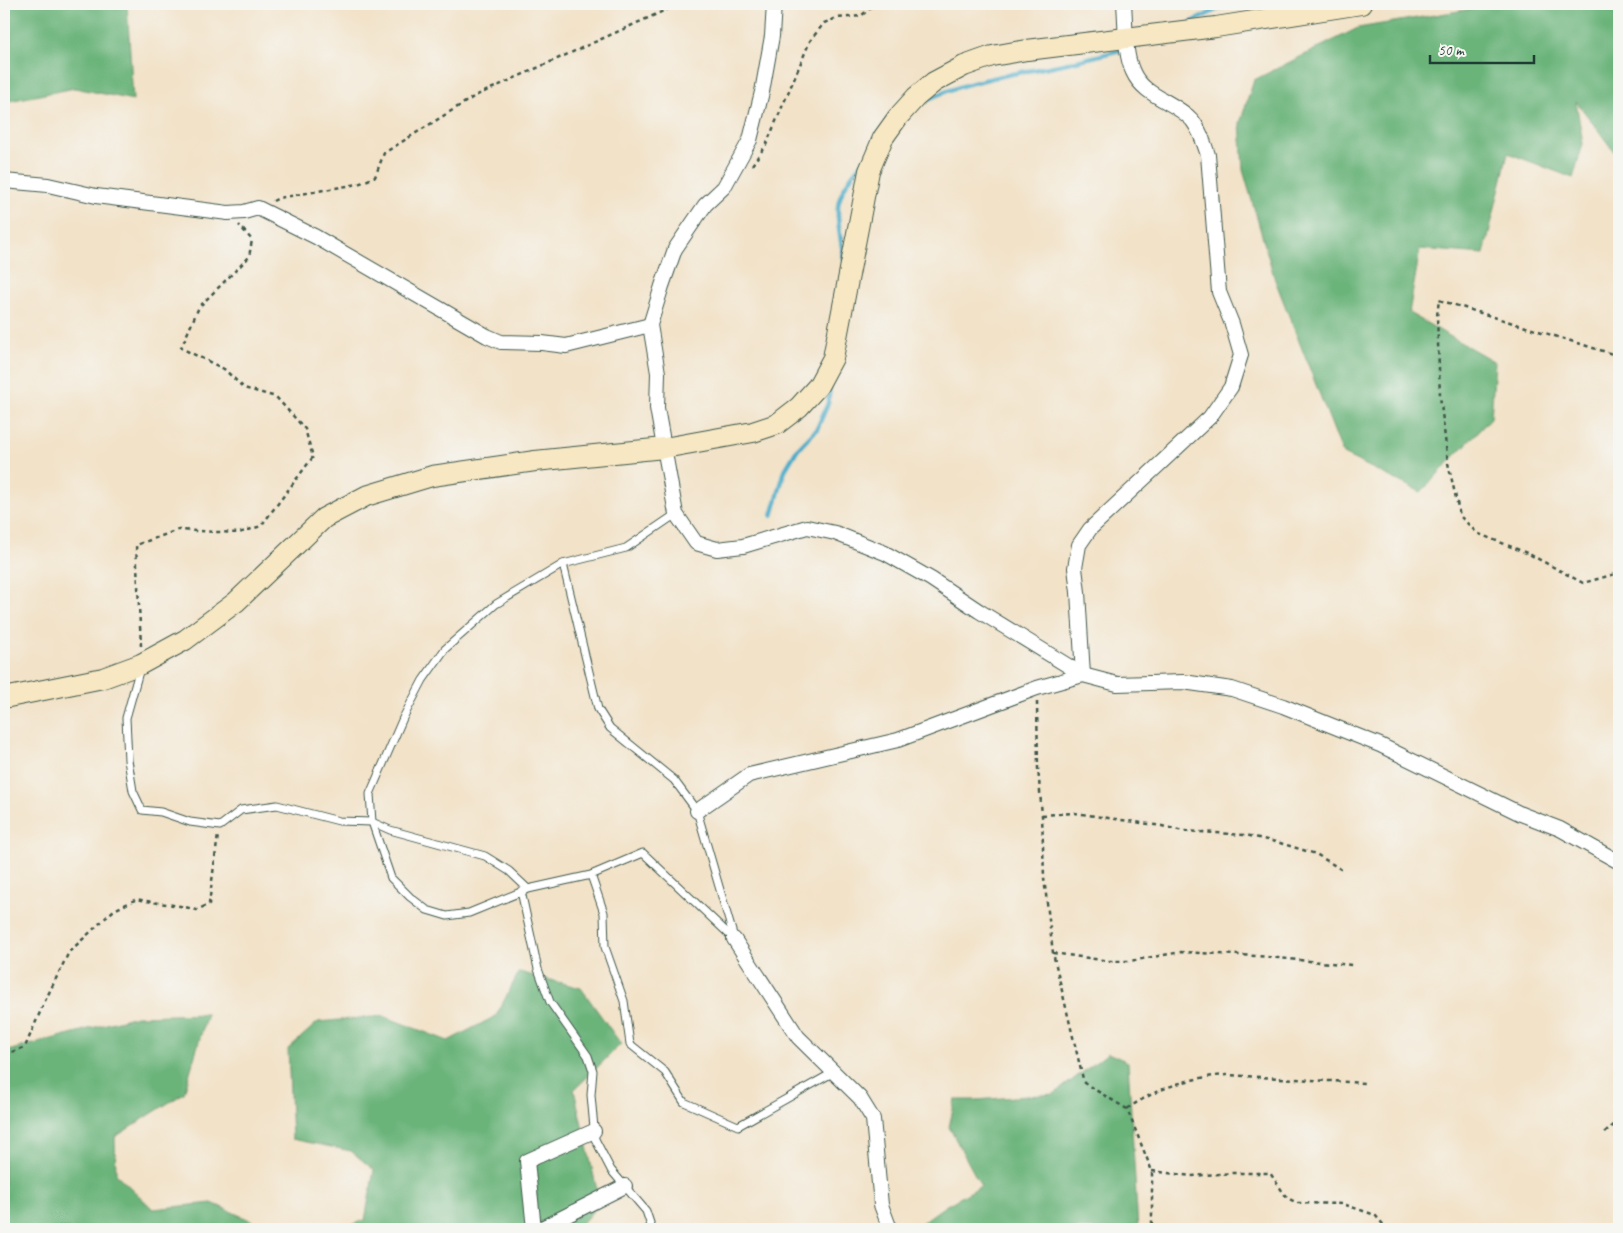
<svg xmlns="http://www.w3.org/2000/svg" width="1623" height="1233" font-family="Caveat,sans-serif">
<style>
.forest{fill:#6bb47a;stroke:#457857}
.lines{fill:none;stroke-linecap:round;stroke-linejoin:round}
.stream{stroke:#48acc8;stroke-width:4.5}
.lane-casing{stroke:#3f564a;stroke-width:9}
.street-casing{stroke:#3f564a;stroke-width:16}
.secondary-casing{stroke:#3f564a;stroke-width:22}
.path{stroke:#3f564a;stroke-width:2.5;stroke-dasharray:4 4;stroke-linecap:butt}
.lane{stroke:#fff;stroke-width:7}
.street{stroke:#fff;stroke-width:14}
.secondary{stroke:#f7e8c3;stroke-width:20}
</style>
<rect width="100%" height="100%" fill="#f6f6f2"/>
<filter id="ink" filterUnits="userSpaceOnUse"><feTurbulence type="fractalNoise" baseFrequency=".02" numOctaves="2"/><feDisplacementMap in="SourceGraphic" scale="10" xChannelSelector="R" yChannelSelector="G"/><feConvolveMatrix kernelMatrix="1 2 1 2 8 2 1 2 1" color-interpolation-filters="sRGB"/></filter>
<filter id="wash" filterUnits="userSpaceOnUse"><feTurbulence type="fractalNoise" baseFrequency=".0096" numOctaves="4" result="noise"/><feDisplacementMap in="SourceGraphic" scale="20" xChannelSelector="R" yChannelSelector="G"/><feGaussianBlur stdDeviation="1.12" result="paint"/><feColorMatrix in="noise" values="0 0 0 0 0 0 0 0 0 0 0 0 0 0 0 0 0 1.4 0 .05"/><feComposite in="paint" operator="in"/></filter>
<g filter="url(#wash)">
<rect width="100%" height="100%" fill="#f2e2c8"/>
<g class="forest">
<path d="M 4,4 L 127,4 L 133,100 L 75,88 L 4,102 Z"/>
<path d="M 1500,4 L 1619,4 L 1619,158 L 1576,101 L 1583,144 L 1573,178 L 1508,153 L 1484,254 L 1420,249 L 1409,313 L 1495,362 L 1491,418 L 1421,492 L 1343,454 L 1275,280 L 1243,170 L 1240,123 L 1254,80 L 1358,28 Z"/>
<path d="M 519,972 L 581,988 L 621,1044 L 574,1090 L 600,1203 L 577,1229 L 341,1229 L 365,1220 L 374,1170 L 351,1151 L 292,1139 L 288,1049 L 318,1022 L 383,1016 L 448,1041 L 496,1016 Z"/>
<path d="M 207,1014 L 184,1093 L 115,1137 L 116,1174 L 153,1209 L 212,1203 L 270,1229 L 4,1229 L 4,1052 L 136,1016 Z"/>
<path d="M 1108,1053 L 1128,1062 L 1138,1229 L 913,1229 L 945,1206 L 981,1186 L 949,1127 L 955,1100 L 976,1100 L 1054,1094 Z"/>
</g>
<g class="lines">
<g class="stream">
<path d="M 1192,22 L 1228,4"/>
<path d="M 925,101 C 962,82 1002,76 1043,68 C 1070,63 1097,56 1125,49"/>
<path d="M 844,259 C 842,245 835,214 839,201 C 844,184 855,171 866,158"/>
<path d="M 772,516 L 785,470 L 797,450 L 817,429 L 828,403 L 831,380"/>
</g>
</g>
</g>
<g filter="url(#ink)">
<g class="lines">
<defs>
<g id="lane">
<path d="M 563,564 L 598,709 L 610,728 L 674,780 L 697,811 L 734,938"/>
<path d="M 140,668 L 126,718 L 128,760 L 133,791 L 142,810 L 161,812 L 190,822 L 220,826 L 241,810 L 277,805 L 339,821 L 372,822 L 390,830 L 485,856 L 509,871 L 528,889 L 591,875 L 643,853 L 734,939"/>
<path d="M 591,875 L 604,913 L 605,947 L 624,1001 L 630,1044 L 665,1072 L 684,1102 L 738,1126 L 834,1072"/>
<path d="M 528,889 L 469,913 L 447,916 L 427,910 L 410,897 L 391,878 L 372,822 L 370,794 L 403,718 L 423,680 L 445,649 L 496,604 L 563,564 L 626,548 L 676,514"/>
<path d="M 521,891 L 538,969 L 550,1002 L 588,1056 L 593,1071 L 591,1095 L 595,1139 L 611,1170 L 646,1211 L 652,1229"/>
</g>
<g id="street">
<path d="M 774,4 L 772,36 L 762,92 L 750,140 L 724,187 L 705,205 L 675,249 L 662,286 L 650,325 L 658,373 L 657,408 L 676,514 L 696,543 L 717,549 L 743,546 L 807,527 L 835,533 L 885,553 L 931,579 L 979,611 L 1083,675 L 1117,684 L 1183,682 L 1232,689 L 1283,706 L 1380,745 L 1521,814 L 1560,829 L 1619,862"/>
<path d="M 4,181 L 48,185 L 96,196 L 228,213 L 244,212 L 258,208 L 316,237 L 487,336 L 501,342 L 542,343 L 566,346 L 650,325"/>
<path d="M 1083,675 L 1078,592 L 1075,568 L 1079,545 L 1090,529 L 1210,417 L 1231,387 L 1241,355 L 1232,324 L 1219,292 L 1208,155 C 1204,143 1200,130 1192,120 C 1175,101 1144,97 1133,72 C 1124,53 1126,25 1124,4"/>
<path d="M 697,811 L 749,775 L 898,740 L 1037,688 L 1083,675"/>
<path d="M 734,939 L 798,1037 L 860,1098 L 873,1119 L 881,1205 L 890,1229"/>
<path d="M 534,1229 L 527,1161 L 594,1131"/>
<path d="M 540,1229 L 625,1186"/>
</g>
<path id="secondary" d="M 4,698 L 103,678 L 141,664 L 185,640 L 236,602 L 324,518 L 366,496 L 432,476 L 535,461 L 664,448 L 753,432 L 777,424 L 799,407 L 818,386 L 833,358 L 869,171 L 883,138 L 898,117 L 916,97 L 934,82 L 964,66 L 992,56 L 1027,50 L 1216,27 L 1361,4"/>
</defs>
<use href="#lane" class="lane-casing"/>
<use href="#street" class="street-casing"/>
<use href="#secondary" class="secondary-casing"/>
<g class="path">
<path d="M 752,165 L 766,145 L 810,41 L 824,23 L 837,18 L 861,16 L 875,4"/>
<path d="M 273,201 L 279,198 L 358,184 L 375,177 L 384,153 L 475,96 L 679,4"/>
<path d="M 1619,356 L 1439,300 L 1437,316 L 1440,396 L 1448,463 L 1460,516 L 1477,533 L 1529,554 L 1583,583 L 1619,573"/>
<path d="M 141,646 L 136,545 L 178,530 L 239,533 L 261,526 L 313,457 L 305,429 L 276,397 L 244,388 L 224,369 L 181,348 L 199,307 L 249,257 L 252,240 L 239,225"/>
<path d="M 1037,702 L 1038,768 L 1042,815 L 1044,878 L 1053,953 L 1084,1083 L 1127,1109 L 1152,1171 L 1152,1229"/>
<path d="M 1042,815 L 1075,813 L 1162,826 L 1183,831 L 1246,835 L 1280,843 L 1316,854 L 1342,870"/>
<path d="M 1053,953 L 1109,961 L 1130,961 L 1181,952 L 1257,956 L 1352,965"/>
<path d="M 4,1055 L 25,1047 L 44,1003 L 69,952 L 114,910 L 137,899 C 157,904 177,904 197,910 L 209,904 L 218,835"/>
<path d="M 1127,1109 C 1157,1088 1190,1077 1227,1075 L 1364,1083"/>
<path d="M 1605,1133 L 1619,1120"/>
<path d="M 1152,1171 L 1191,1176 L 1233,1173 L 1270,1173 L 1287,1198 L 1298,1203 L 1343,1204 L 1375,1215 L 1387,1229"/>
</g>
<use href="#lane" class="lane"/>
<use href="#street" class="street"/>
<use href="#secondary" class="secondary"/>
</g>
</g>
<rect width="1623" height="1233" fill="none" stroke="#f6f6f2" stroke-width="20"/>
<path d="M1430 55v8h104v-8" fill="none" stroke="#1f3d34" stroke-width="2.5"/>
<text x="1438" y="55" font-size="15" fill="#1f3d34" stroke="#f6f6f2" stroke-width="4" paint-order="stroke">50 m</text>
</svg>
